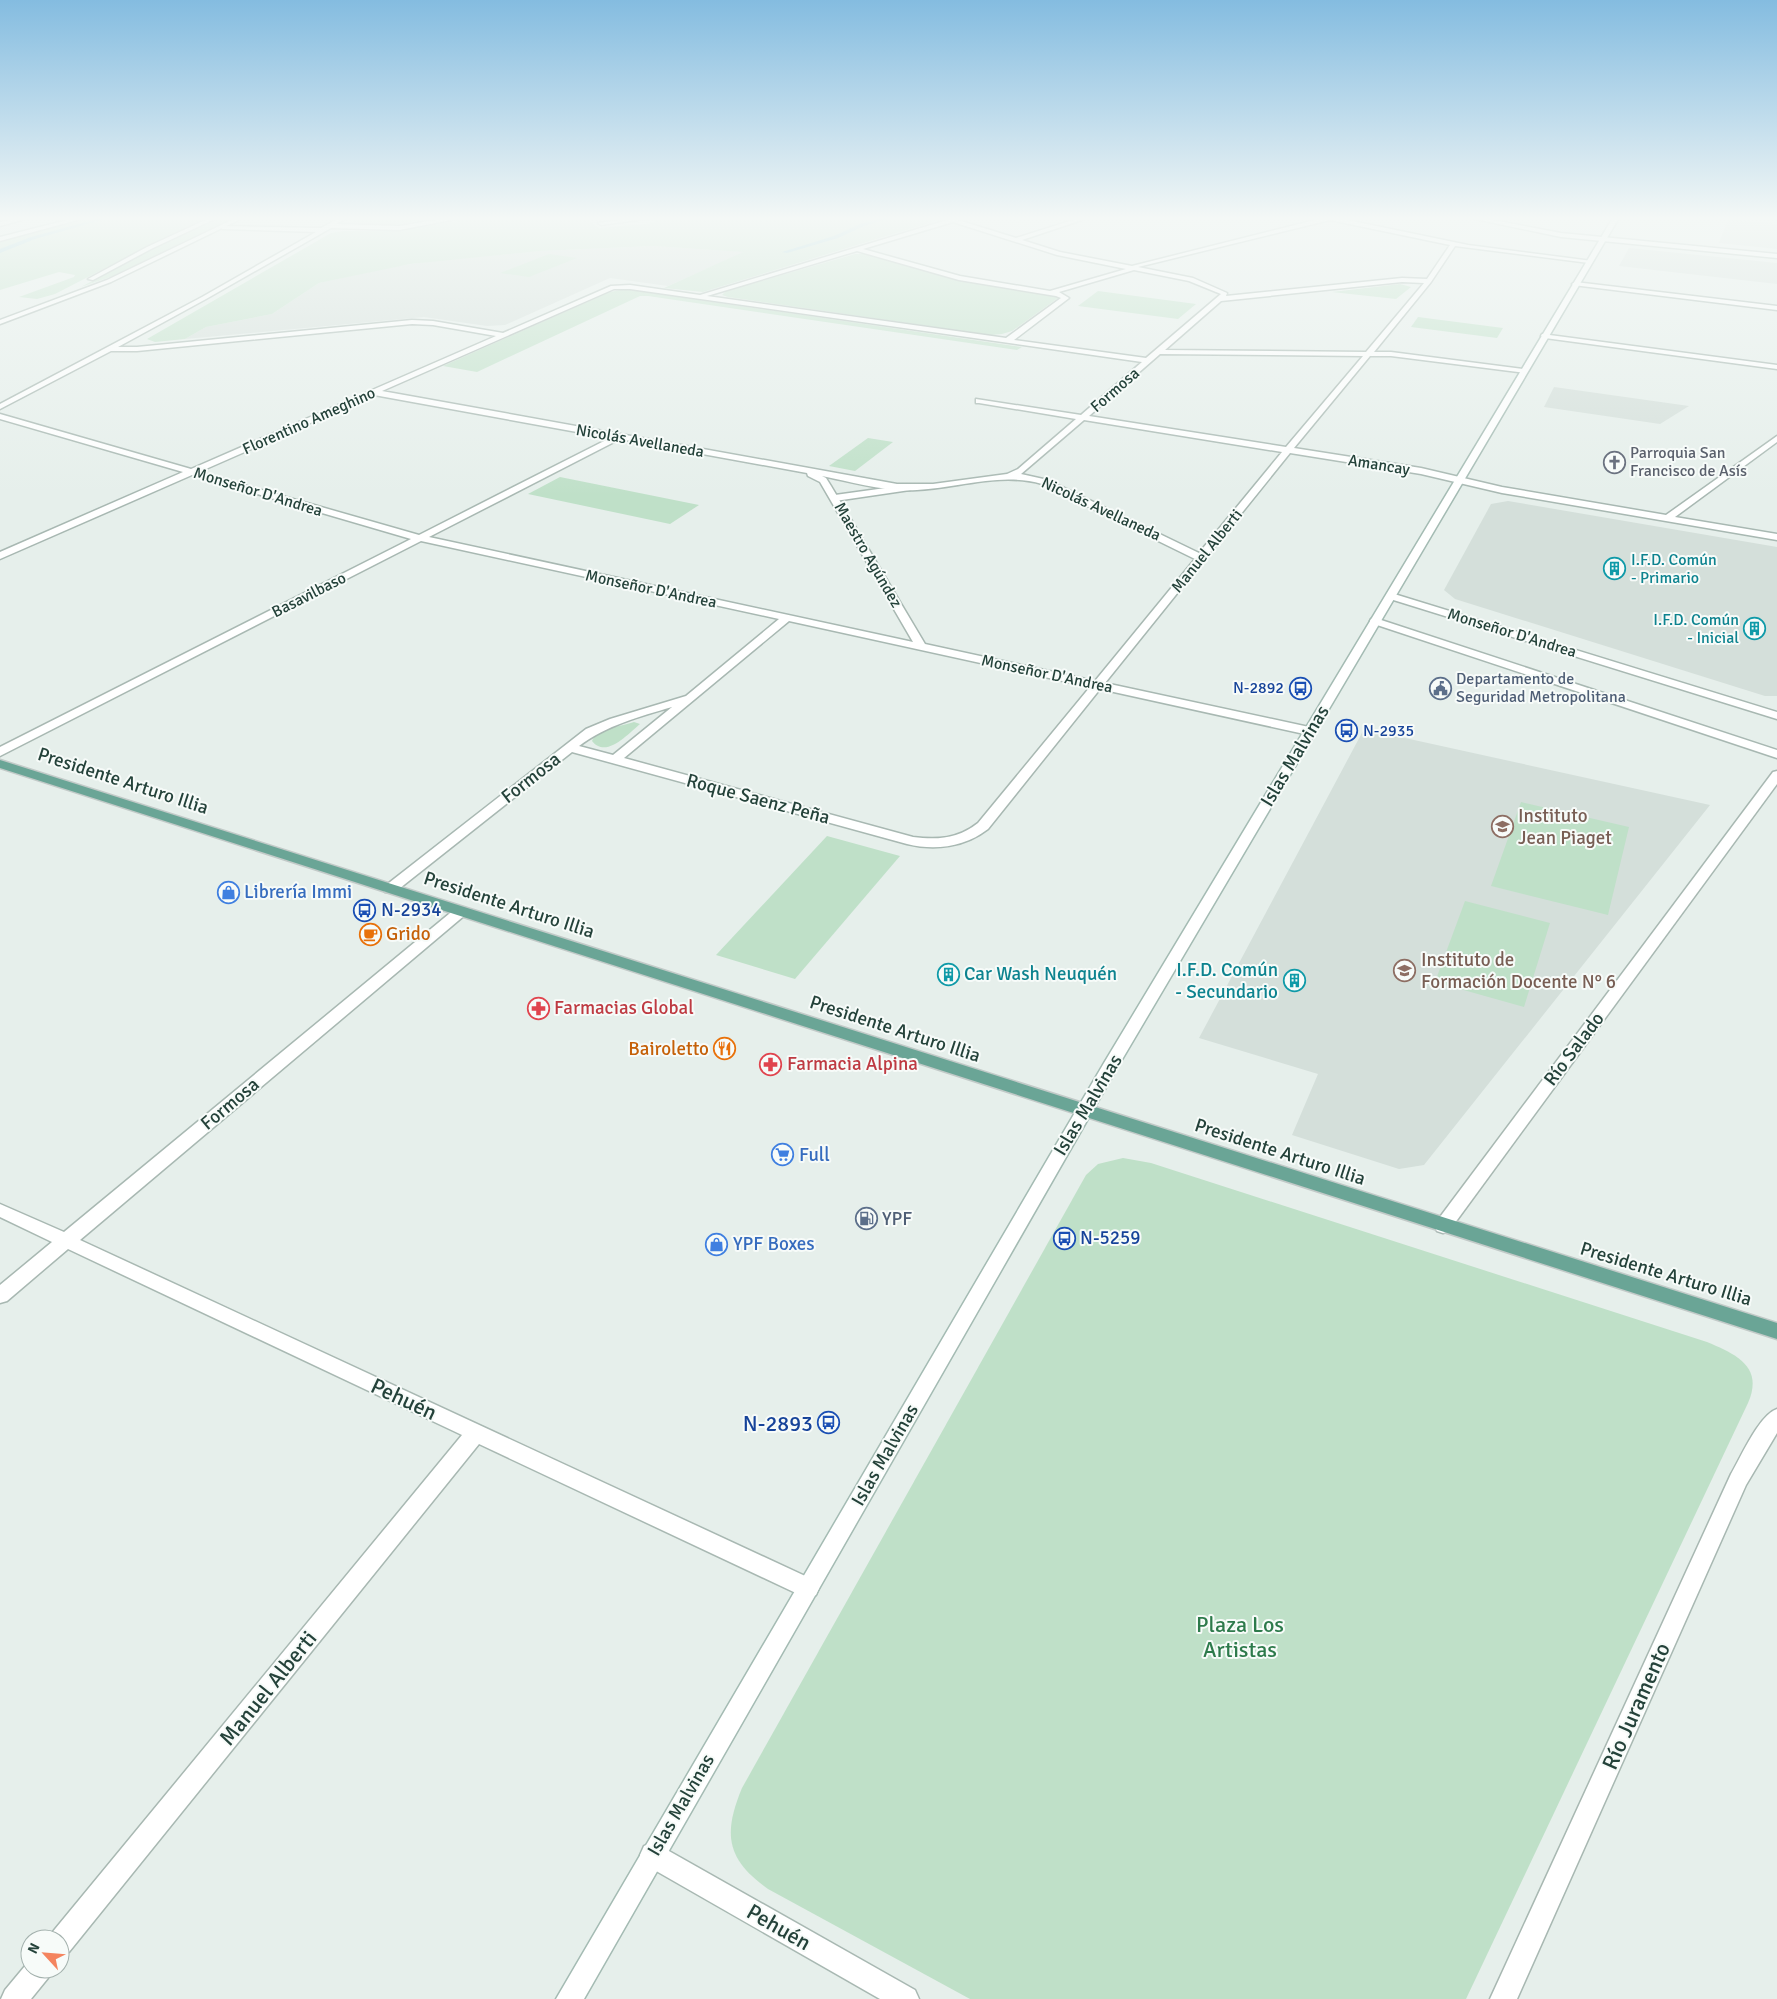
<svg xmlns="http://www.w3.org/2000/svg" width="1777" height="1999" font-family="Signika,sans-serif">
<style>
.built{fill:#d4dfda}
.green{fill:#bfe0c8}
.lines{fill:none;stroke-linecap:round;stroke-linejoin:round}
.stream{fill:#8ec9d4;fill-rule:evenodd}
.pedestrian-casing{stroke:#a8b8b2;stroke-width:3}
.minor-casing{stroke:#a8b8b2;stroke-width:3}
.tertiary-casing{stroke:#a8b8b2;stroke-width:3}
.secondary-casing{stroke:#a4bbb3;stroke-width:3}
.primary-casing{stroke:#c2cac8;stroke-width:3}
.pedestrian{fill:#fff;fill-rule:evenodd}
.minor{fill:#fff;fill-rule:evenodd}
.tertiary{fill:#fff;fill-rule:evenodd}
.secondary{fill:#fff;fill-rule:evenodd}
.primary{fill:#6aa596;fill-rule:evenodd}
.labels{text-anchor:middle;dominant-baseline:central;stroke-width:4;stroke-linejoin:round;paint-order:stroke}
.far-street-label{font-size:16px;fill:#24423a;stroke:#f7fbf9}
.far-worship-label{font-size:16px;fill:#5b616d;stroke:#f7fbf9;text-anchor:start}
.far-culture-label{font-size:16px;fill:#0d838f;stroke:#f7fbf9;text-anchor:start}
.far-service-label{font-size:16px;fill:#4e5e75;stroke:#f7fbf9;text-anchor:start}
.far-transit-label{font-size:16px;fill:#164399;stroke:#f7fbf9;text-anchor:end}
.street-label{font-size:19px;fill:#24423a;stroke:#f7fbf9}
.education-label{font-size:19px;fill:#785e54;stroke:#f7fbf9;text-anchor:start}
.shop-label{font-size:19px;fill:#366cbe;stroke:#f7fbf9;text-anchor:start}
.transit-label{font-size:19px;fill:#164399;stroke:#f7fbf9;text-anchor:start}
.food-label{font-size:19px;fill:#c56008;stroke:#f7fbf9;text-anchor:start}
.culture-label{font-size:19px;fill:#0d838f;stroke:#f7fbf9;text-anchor:end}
.health-label{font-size:19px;fill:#be3a42;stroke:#f7fbf9;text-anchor:start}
.service-label{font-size:19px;fill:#4e5e75;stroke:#f7fbf9;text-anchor:start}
.near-street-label{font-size:22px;fill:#24423a;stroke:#f7fbf9}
.near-transit-label{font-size:22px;fill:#164399;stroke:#f7fbf9;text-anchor:end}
.near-park-label{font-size:22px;fill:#2d7a4b;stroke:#f7fbf9}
</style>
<rect width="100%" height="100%" fill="#e6efeb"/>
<g class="built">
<path d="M 1728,219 L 1777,224 L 1777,249 L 1719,243 Z"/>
<path d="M 653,246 L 745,252 L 668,286 L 610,278 L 505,325 L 487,326 L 424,317 L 185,339 L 206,327 L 272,314 L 319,283 L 391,267 L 433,261 L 540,251 Z"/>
<path d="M 1629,248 L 1777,263 L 1777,284 L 1619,266 Z"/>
<path d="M 1554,387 L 1618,396 L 1689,406 L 1660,424 L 1544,407 Z"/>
<path d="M 1508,501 L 1777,547 L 1777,696 L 1765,696 L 1455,599 L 1444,590 L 1491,504 Z"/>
<path d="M 1364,729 L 1710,805 L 1424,1165 L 1399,1169 L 1292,1135 L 1318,1074 L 1199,1038 Z"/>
</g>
<g class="green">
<path d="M 97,216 L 213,216 L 148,246 L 55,294 L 37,299 L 19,297 L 74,277 L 75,275 L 59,272 L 0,290 L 0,241 Z"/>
<path d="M 222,216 L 237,216 L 113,276 L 81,287 L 152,249 Z"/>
<path d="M 360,216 L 433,218 C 410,222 372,231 350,221 Z"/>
<path d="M 489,216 L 571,216 L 577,220 L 587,219 L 599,228 L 655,223 L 653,220 L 655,219 L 679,216 L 930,216 L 939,220 L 703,292 L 664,288 L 743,252 L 653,246 L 540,251 L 410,264 L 319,283 L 272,314 L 206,327 L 185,339 L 155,342 L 147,339 L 331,233 L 344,231 L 395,231 Z"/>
<path d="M 549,254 L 577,258 L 529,277 L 500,273 Z"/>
<path d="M 855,254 L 866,254 L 954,279 L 1053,296 L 1058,298 L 1012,331 L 1002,334 L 991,335 L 728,297 L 722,295 L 726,291 Z"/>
<path d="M 1400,284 L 1411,287 L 1396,299 L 1332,292 Z"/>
<path d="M 620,290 L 631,290 L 1022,347 L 1017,350 L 648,296 L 640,296 L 477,372 L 443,366 L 610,292 Z"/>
<path d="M 1098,291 L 1196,304 L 1178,319 L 1078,306 Z"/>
<path d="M 1418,317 L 1503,328 L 1497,338 L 1411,327 Z"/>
<path d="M 868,438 L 893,442 L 855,471 L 829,466 Z"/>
<path d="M 560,477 L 699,505 L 670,524 L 528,494 Z"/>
<path d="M 634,722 L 640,724 C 628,734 606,759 592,741 C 597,729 622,726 634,722 Z"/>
<path d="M 1521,802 L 1629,827 L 1608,915 L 1491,886 Z"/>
<path d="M 827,836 L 900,856 L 795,979 L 716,955 Z"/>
<path d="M 1465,901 L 1550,923 L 1524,1007 L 1435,982 Z"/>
<path d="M 1123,1158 L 1151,1163 L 1707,1342 C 1736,1354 1764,1367 1748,1403 L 1466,1999 L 970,1999 L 768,1889 C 726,1859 723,1834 742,1788 L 1086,1175 L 1098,1164 Z"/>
</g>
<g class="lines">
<g class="stream">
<path d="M 108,216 L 115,216 L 35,239 L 0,253 L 0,249 L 31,237 Z"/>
<path d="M 890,216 L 897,216 L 864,226 L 838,238 L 787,253 L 782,252 L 834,236 L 860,224 Z"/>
</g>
<defs>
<path id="pedestrian" d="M 907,485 L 911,488 L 910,490 L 835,501 L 830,498 L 835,495 Z"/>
<g id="minor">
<path d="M 26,216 L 36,216 L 0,226 L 0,222 Z"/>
<path d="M 343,216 L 350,216 L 336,224 L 399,226 L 460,216 L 472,216 L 399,230 L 331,228 L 206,299 L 118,347 L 137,347 L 412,320 L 433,321 L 503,333 L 611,286 L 630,285 L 700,295 L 947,220 L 937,216 L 945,216 L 1016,238 L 1086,216 L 1094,216 L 1022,240 L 1060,252 L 1132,266 L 1323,218 L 1317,216 L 1328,216 L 1468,245 L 1592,261 L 1589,263 L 1455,246 L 1431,282 L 1374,352 L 1391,352 L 1523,369 L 1527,371 L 1526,373 L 1391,356 L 1370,356 L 1294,448 L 1421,468 L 1502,487 L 1666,515 L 1777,436 L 1777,442 L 1675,517 L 1777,534 L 1777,540 L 1502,493 L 1421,474 L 1290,453 L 1105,683 L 1309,727 L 1313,728 L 1315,731 L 1313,734 L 1309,735 L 1100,689 L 988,829 C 965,847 935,851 907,844 L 572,752 L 395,892 L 385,892 L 383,889 L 385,886 L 586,729 L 610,719 L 686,696 L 779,619 L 421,541 L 0,756 L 0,747 L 411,539 L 192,475 L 0,559 L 0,552 L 183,472 L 0,419 L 0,414 L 191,469 L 496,336 L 433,325 L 412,324 L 137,351 L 111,351 L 0,409 L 0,404 L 202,297 L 316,232 L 222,229 L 220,226 L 321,228 ZM 1330,220 L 1450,245 L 1427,279 L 1402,278 L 1226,296 L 1227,293 L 1193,278 L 1138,267 ZM 953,222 L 1057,255 L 1126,269 L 1050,291 L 960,276 L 863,249 ZM 857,251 L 959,280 L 1056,296 L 1061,298 L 1006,338 L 707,296 ZM 1134,270 L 1189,281 L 1221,294 L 1146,358 L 1014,340 L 1069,298 L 1059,292 ZM 1402,282 L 1424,283 L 1366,352 L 1165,350 L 1221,301 ZM 614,289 L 630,289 L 1142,362 L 1081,415 L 976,399 L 976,403 L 979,403 L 1076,419 L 1018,469 L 1007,474 L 933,484 L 897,484 L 382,391 ZM 1160,354 L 1363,356 L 1286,447 L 1089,416 ZM 374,395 L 610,438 L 419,535 L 199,472 ZM 1084,420 L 1282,452 L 1199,553 L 1048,480 L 1021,474 ZM 620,439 L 807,473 L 808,476 L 820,482 L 913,642 L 429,537 ZM 822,476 C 852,482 885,492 917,490 C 958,488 1001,472 1042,484 L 1195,559 L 1095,681 L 925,644 L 831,486 L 826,478 ZM 789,621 L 1090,687 L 978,823 C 958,839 937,840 913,837 L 624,758 ZM 672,707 L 613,755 L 579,746 C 607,725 639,717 672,707 Z"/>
<path d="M 650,216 L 667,216 L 601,225 L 598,223 Z"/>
<path d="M 1575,282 L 1777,306 L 1777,310 L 1573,285 L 1572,284 Z"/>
<path d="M 1542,334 L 1777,365 L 1777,369 L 1545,338 L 1541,336 Z"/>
<path d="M 1391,593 L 1777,712 L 1777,719 L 1387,598 L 1386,596 Z"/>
<path d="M 1375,618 L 1777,750 L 1777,758 L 1371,623 L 1370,621 L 1371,619 Z"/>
<path d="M 1777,771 L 1777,784 L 1449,1231 L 1443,1233 L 1437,1231 L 1434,1226 L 1437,1221 L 1773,772 Z"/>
<path d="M 460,908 L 465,909 L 467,912 L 465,915 L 80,1240 L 816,1581 L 819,1588 L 816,1595 L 808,1598 L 800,1595 L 479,1444 L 69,1952 L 60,1956 L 60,1939 L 49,1939 L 51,1934 L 462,1435 L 68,1249 L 7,1301 L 0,1303 L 0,1285 L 52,1242 L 0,1217 L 0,1204 L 64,1232 L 455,909 Z"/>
<path d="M 1777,1409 L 1777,1433 L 1746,1485 L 1517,1999 L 1490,1999 L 1731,1474 C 1741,1457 1759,1415 1777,1409 Z"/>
<path d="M 653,1842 L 915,1990 L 919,1999 L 880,1999 L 644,1864 L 640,1855 L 644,1846 Z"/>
<path d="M 30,1960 L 30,1969 L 52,1969 L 48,1978 L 31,1999 L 1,1999 L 5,1990 Z"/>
</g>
<g id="tertiary">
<path d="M 83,216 L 92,216 L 0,241 L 0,237 Z"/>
<path d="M 214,216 L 221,216 L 151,249 L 93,280 L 88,279 L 147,247 Z"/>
<path d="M 240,216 L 247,216 L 111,282 L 0,324 L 0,320 L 107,280 Z"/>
<path d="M 1461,216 L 1472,216 L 1561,233 L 1777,254 L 1777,258 L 1561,237 Z"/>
</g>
<path id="secondary" d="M 1614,216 L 1620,216 L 1120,1063 L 584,1999 L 556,1999 L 1104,1063 Z"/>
<path id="primary" d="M 0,760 L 1777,1323 L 1777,1339 L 0,768 Z"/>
</defs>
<use href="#pedestrian" class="pedestrian-casing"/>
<use href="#minor" class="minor-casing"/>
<use href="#tertiary" class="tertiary-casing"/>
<use href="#secondary" class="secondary-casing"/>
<use href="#primary" class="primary-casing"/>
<use href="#pedestrian" class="pedestrian"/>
<use href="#minor" class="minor"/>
<use href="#tertiary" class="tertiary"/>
<use href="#secondary" class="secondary"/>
<use href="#primary" class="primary"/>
</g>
<linearGradient id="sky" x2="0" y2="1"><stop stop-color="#84bce0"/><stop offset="0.44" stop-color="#f4f8f6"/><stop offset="1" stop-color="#f4f8f6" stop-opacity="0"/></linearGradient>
<rect width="1777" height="496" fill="url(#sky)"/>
<defs>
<symbol id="church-ring" viewBox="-11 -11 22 22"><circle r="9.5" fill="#f7fbf9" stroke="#6b7280" stroke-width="1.5"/><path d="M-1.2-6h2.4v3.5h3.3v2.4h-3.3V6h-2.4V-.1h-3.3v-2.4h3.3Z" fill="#6b7280"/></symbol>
<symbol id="building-ring" viewBox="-11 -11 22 22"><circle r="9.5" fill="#f7fbf9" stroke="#0f9aa8" stroke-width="1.5"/><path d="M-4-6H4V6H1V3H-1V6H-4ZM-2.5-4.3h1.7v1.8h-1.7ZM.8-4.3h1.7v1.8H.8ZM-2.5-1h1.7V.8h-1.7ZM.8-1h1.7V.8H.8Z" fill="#0f9aa8"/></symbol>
<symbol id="bus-ring" viewBox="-11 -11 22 22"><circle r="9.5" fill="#f7fbf9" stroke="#1a4fb4" stroke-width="1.5"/><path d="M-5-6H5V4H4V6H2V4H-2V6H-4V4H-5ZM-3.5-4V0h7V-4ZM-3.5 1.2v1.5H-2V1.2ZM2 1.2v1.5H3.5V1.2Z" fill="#1a4fb4"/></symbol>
<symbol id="civic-ring" viewBox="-11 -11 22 22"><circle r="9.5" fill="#f7fbf9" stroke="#5c6f8a" stroke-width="1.5"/><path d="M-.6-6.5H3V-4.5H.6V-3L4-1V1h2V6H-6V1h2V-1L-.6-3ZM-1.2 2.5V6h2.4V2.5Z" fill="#5c6f8a"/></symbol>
<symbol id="school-ring" viewBox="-11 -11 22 22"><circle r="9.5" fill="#f7fbf9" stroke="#8d6e63" stroke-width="1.5"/><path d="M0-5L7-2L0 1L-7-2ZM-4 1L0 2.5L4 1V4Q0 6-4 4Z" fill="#8d6e63"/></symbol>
<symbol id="shop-ring" viewBox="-11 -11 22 22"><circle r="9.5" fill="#f7fbf9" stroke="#3f7fe0" stroke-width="1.5"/><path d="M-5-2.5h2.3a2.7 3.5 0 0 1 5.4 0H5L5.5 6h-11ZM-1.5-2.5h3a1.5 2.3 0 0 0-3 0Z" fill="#3f7fe0"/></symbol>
<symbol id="cafe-ring" viewBox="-11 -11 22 22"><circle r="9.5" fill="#f7fbf9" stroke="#e8710a" stroke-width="1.5"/><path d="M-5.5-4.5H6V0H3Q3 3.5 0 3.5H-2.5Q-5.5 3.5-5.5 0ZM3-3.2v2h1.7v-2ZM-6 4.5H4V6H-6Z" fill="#e8710a"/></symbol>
<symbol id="university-ring" viewBox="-11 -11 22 22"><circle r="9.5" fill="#f7fbf9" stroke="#8d6e63" stroke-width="1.5"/><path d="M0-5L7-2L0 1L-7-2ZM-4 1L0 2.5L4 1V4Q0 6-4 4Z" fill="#8d6e63"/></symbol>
<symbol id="pharmacy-ring" viewBox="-11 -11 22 22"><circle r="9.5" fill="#f7fbf9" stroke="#e0444e" stroke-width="1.5"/><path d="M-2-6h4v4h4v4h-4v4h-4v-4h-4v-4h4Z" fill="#e0444e"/></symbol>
<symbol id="restaurant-ring" viewBox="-11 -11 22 22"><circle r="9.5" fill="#f7fbf9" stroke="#e8710a" stroke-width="1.5"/><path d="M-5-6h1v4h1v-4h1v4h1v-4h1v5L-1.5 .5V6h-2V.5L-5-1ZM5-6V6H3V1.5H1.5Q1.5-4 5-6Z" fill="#e8710a"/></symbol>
<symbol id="supermarket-ring" viewBox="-11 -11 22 22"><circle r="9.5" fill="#f7fbf9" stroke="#3f7fe0" stroke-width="1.5"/><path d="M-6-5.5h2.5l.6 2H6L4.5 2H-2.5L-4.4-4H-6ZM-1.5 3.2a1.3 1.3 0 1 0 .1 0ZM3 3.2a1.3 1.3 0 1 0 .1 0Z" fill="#3f7fe0"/></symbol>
<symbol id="fuel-ring" viewBox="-11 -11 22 22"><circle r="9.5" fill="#f7fbf9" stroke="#5c6f8a" stroke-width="1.5"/><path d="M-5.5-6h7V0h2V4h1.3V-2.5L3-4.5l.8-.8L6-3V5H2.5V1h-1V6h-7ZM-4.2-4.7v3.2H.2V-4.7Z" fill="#5c6f8a"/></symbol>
</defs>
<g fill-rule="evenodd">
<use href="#church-ring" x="1602" y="450" width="25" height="25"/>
<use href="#building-ring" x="1602" y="556" width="25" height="25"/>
<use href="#building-ring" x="1742" y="616" width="25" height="25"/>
<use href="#bus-ring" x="1288" y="676" width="25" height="25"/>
<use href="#civic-ring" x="1428" y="676" width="25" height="25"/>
<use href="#bus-ring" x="1334" y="718" width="25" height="25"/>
<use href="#school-ring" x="1490" y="814" width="25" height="25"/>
<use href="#shop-ring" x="216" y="880" width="25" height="25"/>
<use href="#bus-ring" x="352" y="898" width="25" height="25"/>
<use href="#cafe-ring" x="358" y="922" width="25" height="25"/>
<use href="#university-ring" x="1392" y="958" width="25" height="25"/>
<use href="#building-ring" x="936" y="962" width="25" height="25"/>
<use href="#building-ring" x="1282" y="968" width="25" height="25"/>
<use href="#pharmacy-ring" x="526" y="996" width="25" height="25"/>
<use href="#restaurant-ring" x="712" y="1036" width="25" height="25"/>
<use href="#pharmacy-ring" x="758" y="1052" width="25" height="25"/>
<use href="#supermarket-ring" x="770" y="1142" width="25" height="25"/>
<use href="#fuel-ring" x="854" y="1206" width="25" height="25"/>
<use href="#bus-ring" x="1052" y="1226" width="25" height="25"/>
<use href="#shop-ring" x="704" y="1232" width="25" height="25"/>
<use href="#bus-ring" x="816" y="1410" width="25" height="25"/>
</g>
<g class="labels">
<g class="far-street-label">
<text transform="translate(1115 390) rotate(-41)">Formosa</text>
<text transform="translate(309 421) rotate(-24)">Florentino Ameghino</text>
<text transform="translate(640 441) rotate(10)">Nicolás Avellaneda</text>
<text transform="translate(1379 465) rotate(9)">Amancay</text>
<text transform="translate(258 492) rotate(17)">Monseñor D'Andrea</text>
<text transform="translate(1101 509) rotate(25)">Nicolás Avellaneda</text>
<text transform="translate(1207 551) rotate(-51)">Manuel Alberti</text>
<text transform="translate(868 555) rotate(60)">Maestro Agúndez</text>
<text transform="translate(651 589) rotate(12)">Monseñor D'Andrea</text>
<text transform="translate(309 595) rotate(-27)">Basavilbaso</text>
<text transform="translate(1512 633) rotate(17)">Monseñor D'Andrea</text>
<text transform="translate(1047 674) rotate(12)">Monseñor D'Andrea</text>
</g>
<g class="far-worship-label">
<text x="1630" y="453">Parroquia San<tspan x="1630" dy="18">Francisco de Asís</tspan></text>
</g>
<g class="far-culture-label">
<text x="1631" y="560">I.F.D. Común<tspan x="1631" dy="18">- Primario</tspan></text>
<text x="1739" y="620" text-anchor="end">I.F.D. Común<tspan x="1739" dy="18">- Inicial</tspan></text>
</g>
<g class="far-service-label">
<text x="1456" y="679">Departamento de<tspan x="1456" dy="18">Seguridad Metropolitana</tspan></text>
</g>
<g class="far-transit-label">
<text x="1284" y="688">N-2892</text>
<text x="1363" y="731" text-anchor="start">N-2935</text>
</g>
<g class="street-label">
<text transform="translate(1295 756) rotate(-59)">Islas Malvinas</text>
<text transform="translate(531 778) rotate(-38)">Formosa</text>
<text transform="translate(123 781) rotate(18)">Presidente Arturo Illia</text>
<text transform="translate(758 799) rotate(15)">Roque Saenz Peña</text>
<text transform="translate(509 905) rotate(18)">Presidente Arturo Illia</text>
<text transform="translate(895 1029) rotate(18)">Presidente Arturo Illia</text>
<text transform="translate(1574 1049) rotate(-53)">Río Salado</text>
<text transform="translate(230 1104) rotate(-40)">Formosa</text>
<text transform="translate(1088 1105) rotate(-59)">Islas Malvinas</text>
<text transform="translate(1280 1152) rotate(18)">Presidente Arturo Illia</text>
<text transform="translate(1666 1274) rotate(17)">Presidente Arturo Illia</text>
<text transform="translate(885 1455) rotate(-60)">Islas Malvinas</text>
<text transform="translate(681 1805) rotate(-60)">Islas Malvinas</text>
</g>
<g class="education-label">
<text x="1518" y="816">Instituto<tspan x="1518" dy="22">Jean Piaget</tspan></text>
<text x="1421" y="960">Instituto de<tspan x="1421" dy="22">Formación Docente N° 6</tspan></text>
</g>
<g class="shop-label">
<text x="244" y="892">Librería Immi</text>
<text x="799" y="1155">Full</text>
<text x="733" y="1244">YPF Boxes</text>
</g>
<g class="transit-label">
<text x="381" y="910">N-2934</text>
<text x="1080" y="1238">N-5259</text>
</g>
<g class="food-label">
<text x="386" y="934">Grido</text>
<text x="709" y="1049" text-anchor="end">Bairoletto</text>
</g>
<g class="culture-label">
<text x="1278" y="970">I.F.D. Común<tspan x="1278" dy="22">- Secundario</tspan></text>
<text x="964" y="974" text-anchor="start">Car Wash Neuquén</text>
</g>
<g class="health-label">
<text x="554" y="1008">Farmacias Global</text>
<text x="787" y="1064">Farmacia Alpina</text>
</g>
<g class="service-label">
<text x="882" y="1219">YPF</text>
</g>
<g class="near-street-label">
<text transform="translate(404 1399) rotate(25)">Pehuén</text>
<text transform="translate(268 1688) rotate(-51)">Manuel Alberti</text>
<text transform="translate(1636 1706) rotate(-66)">Río Juramento</text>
<text transform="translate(779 1927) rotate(30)">Pehuén</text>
</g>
<g class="near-transit-label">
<text x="813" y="1423">N-2893</text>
</g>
<g class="near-park-label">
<text x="1240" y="1624">Plaza Los<tspan x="1240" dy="25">Artistas</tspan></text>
</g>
</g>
<g transform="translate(45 1954) rotate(296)"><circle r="24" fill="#f7fbf9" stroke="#a3b1ad"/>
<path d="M0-4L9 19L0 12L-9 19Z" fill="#f4845f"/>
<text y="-8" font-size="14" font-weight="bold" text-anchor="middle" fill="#24423a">N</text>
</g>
</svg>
